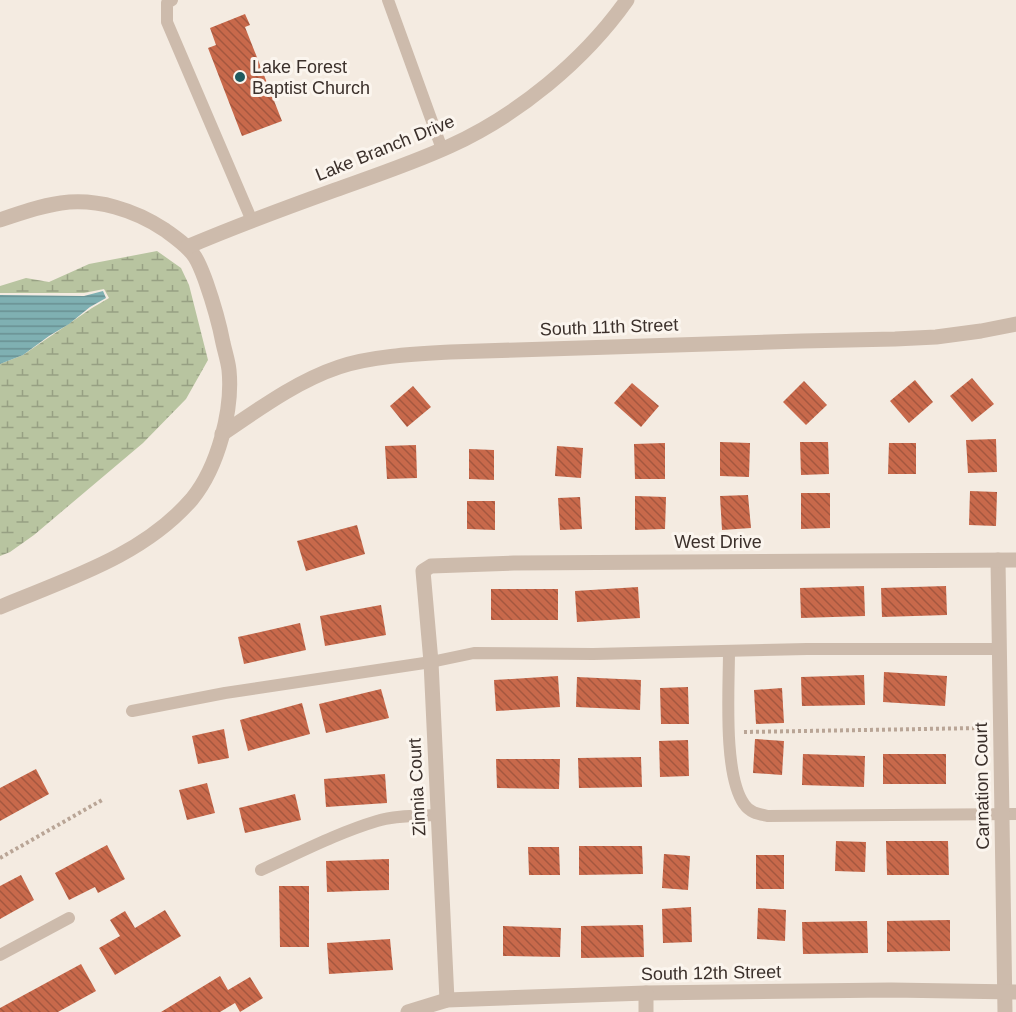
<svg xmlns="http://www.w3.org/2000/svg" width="1016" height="1012" font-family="Arial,sans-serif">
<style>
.wetland{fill:url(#wetland-marsh)}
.water{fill:url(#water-rules)}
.building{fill:url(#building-back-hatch)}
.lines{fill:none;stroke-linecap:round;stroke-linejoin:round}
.path{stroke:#b9a596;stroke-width:4;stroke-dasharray:3 3;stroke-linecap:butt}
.lane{stroke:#cdbbac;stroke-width:12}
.street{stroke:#cdbbac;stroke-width:15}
.poi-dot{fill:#1f5a5e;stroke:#fbf5ee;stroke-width:2}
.labels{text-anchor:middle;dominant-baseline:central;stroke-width:6;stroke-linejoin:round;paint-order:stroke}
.poi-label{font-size:18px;fill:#3b302b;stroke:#fbf5ee;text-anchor:start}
.street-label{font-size:18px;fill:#3b302b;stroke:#fbf5ee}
</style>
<defs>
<pattern id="wetland-marsh" width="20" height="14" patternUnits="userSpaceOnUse" patternTransform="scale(1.5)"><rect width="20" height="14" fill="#b8c4a0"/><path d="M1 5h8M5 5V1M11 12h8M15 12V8" fill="none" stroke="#97a083"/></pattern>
<pattern id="water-rules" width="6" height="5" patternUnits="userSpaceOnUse" patternTransform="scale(1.5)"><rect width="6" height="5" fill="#7fb0b2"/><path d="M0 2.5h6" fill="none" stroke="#699091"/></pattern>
<pattern id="building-back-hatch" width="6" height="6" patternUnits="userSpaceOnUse" patternTransform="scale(1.5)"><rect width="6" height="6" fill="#c8694b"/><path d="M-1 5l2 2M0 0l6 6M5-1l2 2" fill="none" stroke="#a4573f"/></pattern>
</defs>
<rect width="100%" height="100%" fill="#f4ebe1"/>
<path class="wetland" d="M 157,251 L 181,268 L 189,285 L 208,360 L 186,399 L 143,443 L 34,535 L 10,552 L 0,556 L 0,364 L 23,355 L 92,308 L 109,298 L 104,289 L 84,293 L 0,293 L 0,286 L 26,278 L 49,282 L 89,264 Z"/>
<path class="water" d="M 103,291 L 106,298 L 90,307 L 69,324 L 49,336 L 23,355 L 0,364 L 0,295 L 84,296 Z"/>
<g class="building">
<path d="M 245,14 L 250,25 L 245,27 L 282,121 L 242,136 L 208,48 L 216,45 L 210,28 Z"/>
<path d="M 972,378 L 994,404 L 972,422 L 950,396 Z"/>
<path d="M 915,380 L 933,402 L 909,423 L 890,401 Z"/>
<path d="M 804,381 L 827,405 L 806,425 L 783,402 Z"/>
<path d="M 632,383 L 659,406 L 641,427 L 614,403 Z"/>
<path d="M 413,386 L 431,407 L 407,427 L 390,406 Z"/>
<path d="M 996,439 L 997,472 L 968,473 L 966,440 Z"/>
<path d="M 720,442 L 750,443 L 749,477 L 720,476 Z"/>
<path d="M 800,442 L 828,442 L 829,474 L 801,475 Z"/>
<path d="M 665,443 L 665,479 L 635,479 L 634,444 Z"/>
<path d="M 889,443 L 916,443 L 916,474 L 888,474 Z"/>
<path d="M 416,445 L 417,478 L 387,479 L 385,446 Z"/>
<path d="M 557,446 L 583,448 L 581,478 L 555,476 Z"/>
<path d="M 469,449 L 494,450 L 494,480 L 469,479 Z"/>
<path d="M 970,491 L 997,492 L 996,526 L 969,525 Z"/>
<path d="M 801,493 L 830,493 L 830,528 L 801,529 Z"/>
<path d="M 748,495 L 751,528 L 722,530 L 720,496 Z"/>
<path d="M 635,496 L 666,497 L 665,529 L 635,530 Z"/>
<path d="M 580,497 L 582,529 L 560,530 L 558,498 Z"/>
<path d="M 467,501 L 495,501 L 495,530 L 467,529 Z"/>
<path d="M 357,525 L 365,554 L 306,571 L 297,541 Z"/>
<path d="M 864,586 L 865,616 L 801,618 L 800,588 Z"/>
<path d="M 946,586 L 947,615 L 882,617 L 881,588 Z"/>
<path d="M 638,587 L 640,618 L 577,622 L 575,591 Z"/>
<rect x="491" y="589" width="67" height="31"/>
<path d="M 381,605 L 386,635 L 325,646 L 320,616 Z"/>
<path d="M 300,623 L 306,650 L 244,664 L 238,637 Z"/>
<path d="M 884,672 L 947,676 L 945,706 L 883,702 Z"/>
<path d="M 864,675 L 865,705 L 802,706 L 801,677 Z"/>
<path d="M 558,676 L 560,707 L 496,711 L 494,680 Z"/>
<path d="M 577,677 L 641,680 L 640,710 L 576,707 Z"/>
<path d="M 688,687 L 689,724 L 661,724 L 660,688 Z"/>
<path d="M 782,688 L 784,723 L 756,724 L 754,690 Z"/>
<path d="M 381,689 L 389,718 L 326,733 L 319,704 Z"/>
<path d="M 302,703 L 310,734 L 248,751 L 240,720 Z"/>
<path d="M 224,729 L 229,758 L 198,764 L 192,736 Z"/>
<path d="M 755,739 L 784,741 L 782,775 L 753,773 Z"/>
<path d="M 688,740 L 689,776 L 660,777 L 659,741 Z"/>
<path d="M 803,754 L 865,756 L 864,787 L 802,785 Z"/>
<rect x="883" y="754" width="63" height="30"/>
<path d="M 641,757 L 642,787 L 579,788 L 578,758 Z"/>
<path d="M 496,759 L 560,759 L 559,789 L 497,788 Z"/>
<path d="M 36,769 L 49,794 L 0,821 L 0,788 Z"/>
<path d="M 385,774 L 387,803 L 326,807 L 324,779 Z"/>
<path d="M 207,783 L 215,813 L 187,820 L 179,790 Z"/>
<path d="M 295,794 L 301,820 L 245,833 L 239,808 Z"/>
<path d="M 836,841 L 866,842 L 865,872 L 835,871 Z"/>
<path d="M 886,841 L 948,841 L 949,875 L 887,875 Z"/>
<path d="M 107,845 L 125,879 L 98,893 L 95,887 L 69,900 L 55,873 Z"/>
<path d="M 579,846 L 642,846 L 643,874 L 579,875 Z"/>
<path d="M 528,847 L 559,847 L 560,875 L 529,875 Z"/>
<path d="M 664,854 L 690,856 L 688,890 L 662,888 Z"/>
<rect x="756" y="855" width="28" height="34"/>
<path d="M 389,859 L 389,890 L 327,892 L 326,861 Z"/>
<path d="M 21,875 L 34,900 L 0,919 L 0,886 Z"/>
<path d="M 279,886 L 309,886 L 309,947 L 280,947 Z"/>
<path d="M 691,907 L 692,942 L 663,943 L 662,909 Z"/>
<path d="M 758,908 L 786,910 L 785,941 L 757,939 Z"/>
<path d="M 165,910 L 181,936 L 115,975 L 99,948 L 120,936 L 110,920 L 125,911 L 135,928 Z"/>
<path d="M 950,920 L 950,951 L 887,952 L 887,921 Z"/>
<path d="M 867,921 L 868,953 L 803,954 L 802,922 Z"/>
<path d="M 643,925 L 644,957 L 581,958 L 581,926 Z"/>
<path d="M 503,926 L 561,928 L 560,957 L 503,956 Z"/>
<path d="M 390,939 L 393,970 L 329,974 L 327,943 Z"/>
<path d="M 81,964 L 96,991 L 58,1012 L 0,1012 L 0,1008 Z"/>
<path d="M 220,976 L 228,990 L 250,977 L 263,998 L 240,1012 L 235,1003 L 220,1012 L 161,1012 Z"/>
</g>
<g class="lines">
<g class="path">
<path d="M 744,732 L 982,728"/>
<path d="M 0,858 L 102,800"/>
</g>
<g class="lane">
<path d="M 172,0 L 167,3 L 167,22 L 252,221"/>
<path d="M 388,0 L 442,149"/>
<path d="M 729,651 C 729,688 723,774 744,804 C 750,813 758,814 768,816 L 1016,814"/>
<path d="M 132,711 L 225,693 L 431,662 L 474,653 L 593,654 L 807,649 L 999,649"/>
<path d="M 261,870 C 299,853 337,833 377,821 C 396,815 417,816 437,815"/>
<path d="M 0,955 L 69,918"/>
</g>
<g class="street">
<path d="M 0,220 C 20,213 40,206 61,203 C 97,198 135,210 165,230 C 176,238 188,246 195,257 C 200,265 203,274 206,282 C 213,302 219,322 223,343 C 225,352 228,361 229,370 C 233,410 218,467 192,499 C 143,556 67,579 0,607"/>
<path d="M 187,247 C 236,226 285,208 335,190 C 374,176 413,163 450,146 C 518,115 584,61 627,0"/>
<path d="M 222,434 C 259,409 297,381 339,367 C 372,356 415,354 450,352 L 802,341 L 895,339 L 936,337 L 981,331 L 1016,324"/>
<path d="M 998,560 L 1005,1012"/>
<path d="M 447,1000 L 431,662 L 423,571 L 431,566 L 514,563 L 1016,560"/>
<path d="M 408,1012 L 447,1000 L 646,993 L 891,990 L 1016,992"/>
<path d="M 646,1012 L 646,993"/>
</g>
</g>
<circle class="poi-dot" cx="240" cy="77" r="6"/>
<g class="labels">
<g class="poi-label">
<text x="252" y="67">Lake Forest<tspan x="252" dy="21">Baptist Church</tspan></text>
</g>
<g class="street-label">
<text transform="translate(385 148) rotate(-22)">Lake Branch Drive</text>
<text transform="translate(609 327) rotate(-2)">South 11th Street</text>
<text x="718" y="542">West Drive</text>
<text transform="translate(982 786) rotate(-91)">Carnation Court</text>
<text transform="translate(417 787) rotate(-93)">Zinnia Court</text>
<text transform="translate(711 973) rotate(-1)">South 12th Street</text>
</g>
</g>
</svg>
